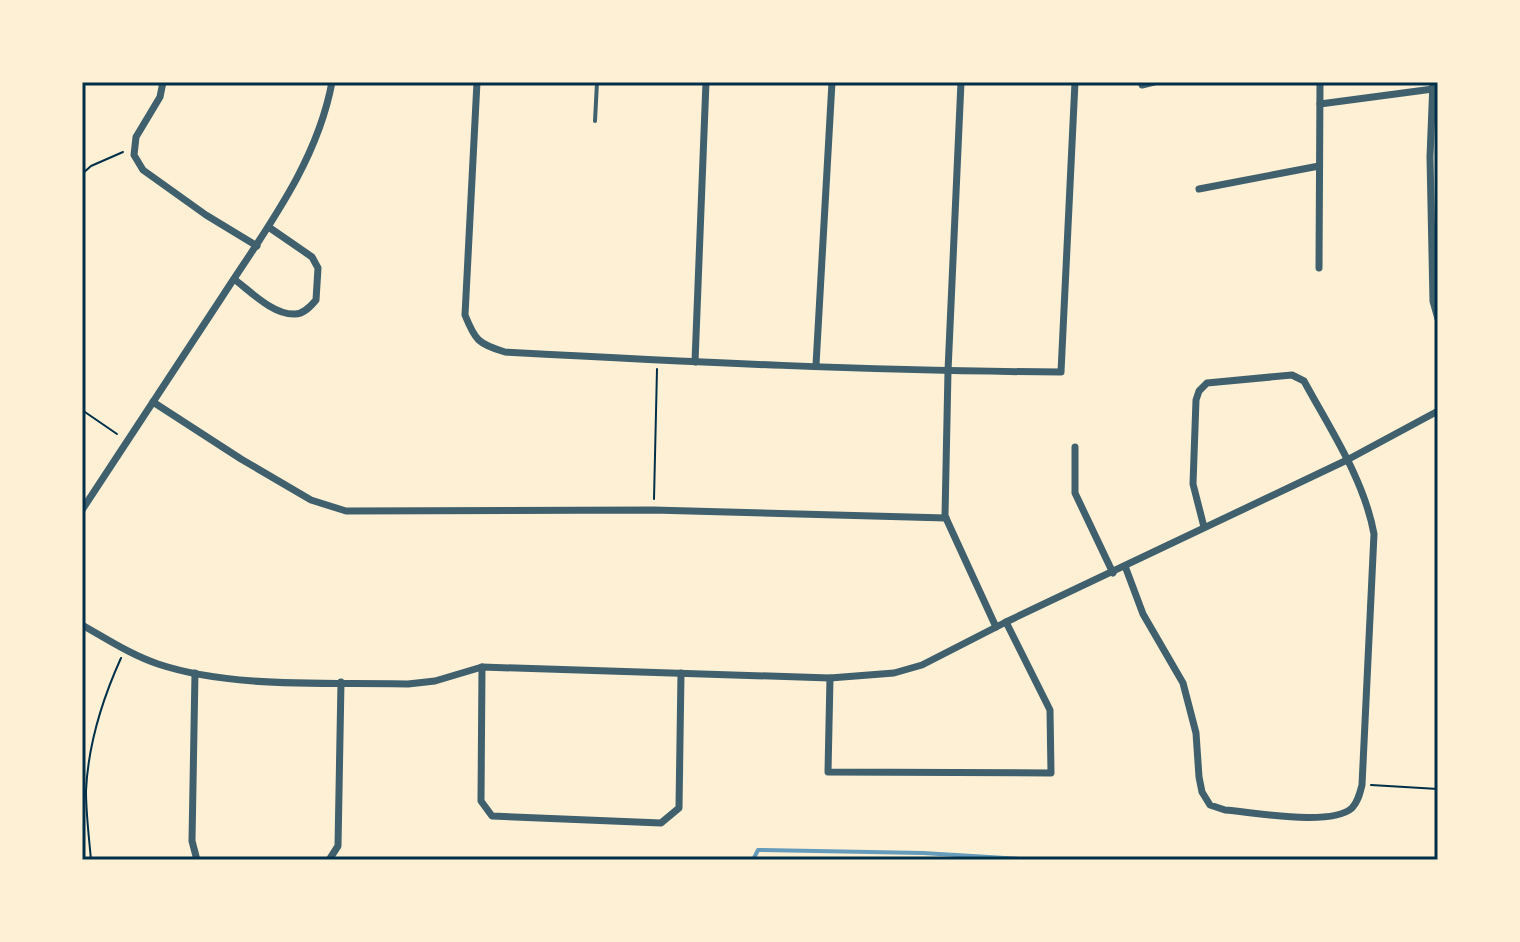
<svg xmlns="http://www.w3.org/2000/svg" width="1520" height="942" font-family="'Sofia Sans Condensed',sans-serif">
<style>
.lines{fill:none;stroke-linecap:round;stroke-linejoin:round}
.stream{stroke:#669bbc;stroke-width:4}
.path{stroke:#003049;stroke-width:2}
.service{stroke:#3f606c;stroke-width:4}
.minor{stroke:#3f606c;stroke-width:7}
.neatline{fill:none;stroke:#003049;stroke-width:3}
</style>
<rect width="100%" height="100%" fill="#fdf0d5"/>
<g class="lines">
<path class="stream" d="M 753,860 L 758,850 L 923,853 L 1037,860"/>
<g class="path">
<path d="M 82,174 L 91,166 L 123,152"/>
<path d="M 82,410 L 117,434"/>
<path d="M 654,499 L 657,369"/>
<path d="M 1371,785 L 1438,789"/>
<path d="M 91,860 C 89,837 86,814 86,791 C 88,745 102,700 121,658"/>
</g>
<path class="service" d="M 595,121 L 597,82"/>
<g class="minor">
<path d="M 163,82 L 160,97 L 136,137 L 134,155 L 143,170 L 206,215 L 257,246"/>
<path d="M 477,82 L 465,315 C 475,340 478,344 505,352 C 690,362 875,371 1061,372 L 1075,82"/>
<path d="M 961,82 L 948,371 L 945,516 L 996,627"/>
<path d="M 1433,82 L 1430,157 L 1433,301 L 1438,319"/>
<path d="M 1142,85 L 1154,82"/>
<path d="M 1320,104 L 1433,89"/>
<path d="M 1199,189 L 1319,166"/>
<path d="M 1319,268 L 1320,82"/>
<path d="M 234,279 C 250,291 273,315 295,314 C 304,314 311,306 316,300 L 318,268 L 312,257 L 270,228"/>
<path d="M 695,362 L 706,82"/>
<path d="M 816,365 L 832,82"/>
<path d="M 153,402 L 241,459 L 311,500 L 346,511 L 653,510 L 946,518"/>
<path d="M 1075,447 L 1075,493 L 1113,573"/>
<path d="M 82,510 C 129,439 176,368 222,297 C 266,229 317,163 332,82"/>
<path d="M 1125,566 L 1143,614 L 1183,683 L 1196,733 L 1199,777 L 1202,792 L 1210,805 L 1225,810 C 1253,812 1331,827 1352,808 C 1358,802 1360,793 1362,785 L 1374,534 C 1364,479 1330,429 1304,381 L 1292,375 L 1207,383 L 1199,391 L 1196,400 L 1193,484 L 1204,527"/>
<path d="M 82,625 C 107,639 131,655 158,664 C 233,689 330,682 408,684 L 435,681 L 482,667 L 830,678 L 894,673 L 922,665 L 1006,622 L 1347,460 L 1438,411"/>
<path d="M 482,667 L 481,801 L 492,816 L 661,823 L 679,808 L 681,673"/>
<path d="M 195,673 L 192,841 L 197,860"/>
<path d="M 830,678 L 828,772 L 1051,773 L 1050,710 L 1006,622"/>
<path d="M 329,860 L 338,846 L 341,682"/>
</g>
</g>
<rect width="1520" height="942" fill="none" stroke="#fdf0d5" stroke-width="168"/>
<rect x="84" y="84" width="1352" height="774" class="neatline"/>
</svg>
